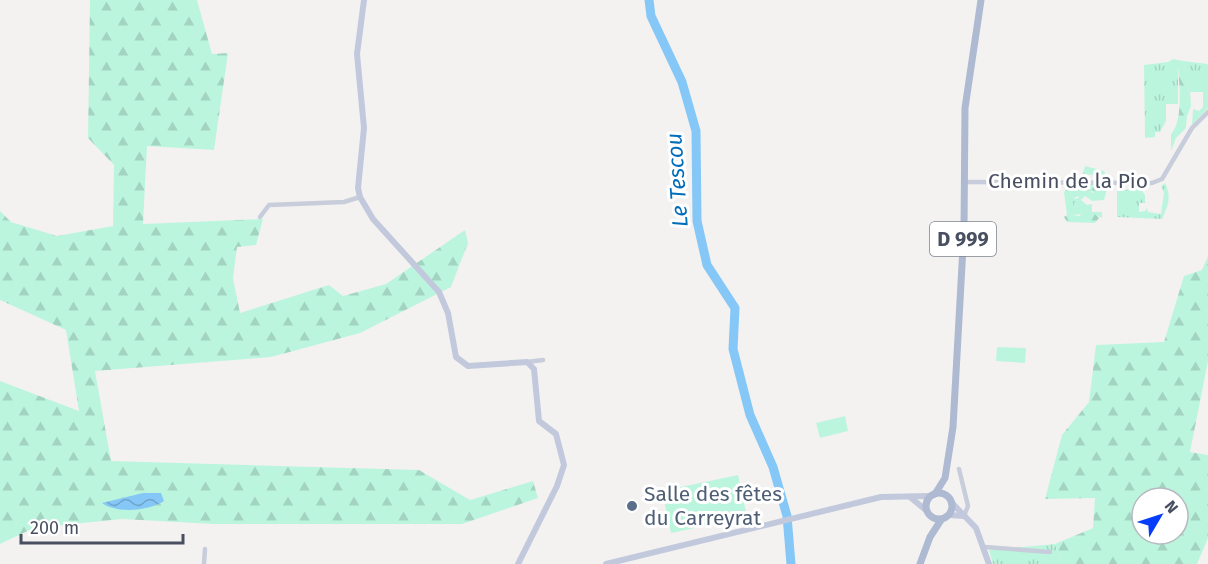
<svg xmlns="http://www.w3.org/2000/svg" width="1208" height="564" font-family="'Fira Sans',sans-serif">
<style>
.grass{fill:url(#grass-tufts)}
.forest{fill:url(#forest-firs);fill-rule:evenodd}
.pitch{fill:#bcf5de}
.water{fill:url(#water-waves)}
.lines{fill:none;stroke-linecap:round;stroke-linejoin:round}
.river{stroke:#85c7f6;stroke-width:9}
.street{stroke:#c7cdda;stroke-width:4.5}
.secondary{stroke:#c2c9dc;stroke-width:6}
.primary{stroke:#aeb9d2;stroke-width:7}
.service-dot{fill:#5c6f8a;stroke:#fff;stroke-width:2}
.labels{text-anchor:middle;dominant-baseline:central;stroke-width:6;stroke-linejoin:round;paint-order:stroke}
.shield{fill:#fff;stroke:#7e8490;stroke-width:1.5}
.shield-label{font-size:20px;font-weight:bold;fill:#474f61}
.street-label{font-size:21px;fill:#474f61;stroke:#fff}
.service-label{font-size:21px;fill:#4e5e75;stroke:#fff;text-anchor:start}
.water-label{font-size:22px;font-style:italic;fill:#006dbb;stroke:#fff}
</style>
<defs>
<pattern id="grass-tufts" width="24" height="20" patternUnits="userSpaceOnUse" patternTransform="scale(1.5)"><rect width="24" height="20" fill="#bcf5de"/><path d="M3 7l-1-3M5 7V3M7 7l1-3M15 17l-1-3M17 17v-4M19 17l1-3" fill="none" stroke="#a3d4c1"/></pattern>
<pattern id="forest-firs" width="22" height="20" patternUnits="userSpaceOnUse" patternTransform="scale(1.5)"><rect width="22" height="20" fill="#bcf5de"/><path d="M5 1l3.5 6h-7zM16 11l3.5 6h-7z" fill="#a3d4c1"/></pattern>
<pattern id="water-waves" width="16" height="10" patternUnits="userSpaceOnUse" patternTransform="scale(1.5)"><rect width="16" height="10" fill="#85c7f6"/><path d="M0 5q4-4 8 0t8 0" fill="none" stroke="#6fa4cb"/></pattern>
</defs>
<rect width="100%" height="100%" fill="#f4f2f1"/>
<g class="grass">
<path d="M 1183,61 L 1208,64 L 1208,108 L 1192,125 L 1193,109 L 1199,111 L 1203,107 L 1203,92 L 1190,92 L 1191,106 L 1186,119 L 1189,84 Z"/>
<path d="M 1168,62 L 1178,65 L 1178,104 L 1166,104 L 1166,121 L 1160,132 L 1155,132 L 1155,137 L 1145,138 L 1144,65 Z"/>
<path d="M 1165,183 C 1172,197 1168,206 1162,219 L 1117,217 L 1117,191 L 1140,188 L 1145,195 L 1145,203 L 1139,203 L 1139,212 L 1145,211 L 1147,208 L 1148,212 L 1161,214 L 1164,192 L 1161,186 Z"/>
<path d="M 1073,189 L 1090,189 L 1092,193 L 1107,189 L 1104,200 L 1092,201 L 1085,196 L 1081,200 L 1087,205 L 1092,204 L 1092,212 L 1102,212 L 1102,218 L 1091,213 L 1073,215 L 1073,199 L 1079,198 Z"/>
<path d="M 1055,544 L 1062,564 L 993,564 L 989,550 Z"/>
</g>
<g class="forest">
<path d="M 90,0 L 197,0 L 212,54 L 228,53 L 214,150 L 147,146 L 143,224 L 263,219 L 256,245 L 237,247 L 233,278 L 240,313 L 329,285 L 343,296 L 386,284 L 465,230 L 468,243 L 451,287 L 360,333 L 271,357 L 95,371 L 111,461 L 419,470 L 470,500 L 533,481 L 538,498 L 462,524 L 214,524 L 122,519 L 34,528 L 0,544 L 0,381 L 79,411 L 66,330 L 0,300 L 0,211 L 11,222 L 57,236 L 113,226 L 114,165 L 88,138 Z"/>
<path d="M 1173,59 L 1183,61 L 1189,82 L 1186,128 L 1176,138 L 1171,151 L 1171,134 C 1184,120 1179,84 1178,66 L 1168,62 Z"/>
<path d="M 1085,166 L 1104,171 L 1110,186 L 1095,194 L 1090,189 L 1073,189 L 1081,194 L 1073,199 L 1073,215 L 1079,216 L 1085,211 L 1094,213 L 1099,218 L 1095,223 L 1067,222 L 1064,217 L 1067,215 L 1064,192 L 1067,189 L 1066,180 L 1084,179 L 1093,185 L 1095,184 L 1094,175 L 1083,174 Z"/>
<path d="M 1208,256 L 1208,361 L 1190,452 L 1208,455 L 1208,538 L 1197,564 L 1062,564 L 1055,544 L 1093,528 L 1095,498 L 1045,499 L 1062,435 L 1089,402 L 1096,345 L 1164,342 L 1184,276 L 1202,270 ZM 1142,498 L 1178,498 L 1178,534 L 1142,534 Z"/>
</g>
<g class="pitch">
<path d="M 997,347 L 1026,348 L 1025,363 L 996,361 Z"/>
<path d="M 845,416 L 848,431 L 820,438 L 816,423 Z"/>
<path d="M 738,475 L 747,517 L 671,533 L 662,491 Z"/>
</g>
<path class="water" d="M 143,493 L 161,493 L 164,501 C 149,511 117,514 102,503 Z"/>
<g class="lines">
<path class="river" d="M 649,0 L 651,16 L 682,82 L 696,131 L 697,221 L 707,265 L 735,308 L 733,349 L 750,415 L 773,467 L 787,516 L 791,564"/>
<g class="street">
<path d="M 965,182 L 1152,183 L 1162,179 L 1192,128 L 1208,112"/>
<path d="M 260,217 L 269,205 L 344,202 L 360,197"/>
<path d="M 527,362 L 543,360"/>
<path d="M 959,469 L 968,506 L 964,516"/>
<path d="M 985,547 L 1050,552"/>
<path d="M 204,564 L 205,549"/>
</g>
<g class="secondary">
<path d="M 364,0 L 357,54 L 364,128 L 358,188 L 360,197 L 373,219 L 439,292 L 448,313 L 456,357 L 468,366 L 527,362 L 534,369 L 539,421 L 556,434 L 564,465 L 557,486 L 518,564"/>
<path d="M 910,497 L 927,511"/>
<path d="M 953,504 L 976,528 L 989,564"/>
<path d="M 949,515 L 964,516"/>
<path d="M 606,564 L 881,497 L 931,496"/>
</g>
<g class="primary">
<circle cx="939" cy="506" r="13"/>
<path d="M 935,494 L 945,478 L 953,427 L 964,229 L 965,108 L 981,0"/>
<path d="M 920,564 L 930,537 L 941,520"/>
</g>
</g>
<circle class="service-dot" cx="632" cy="506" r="6"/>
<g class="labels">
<rect class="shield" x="930" y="222" width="66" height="34" rx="4.5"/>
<g class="shield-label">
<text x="963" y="239">D 999</text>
</g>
<g class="street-label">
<text x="1068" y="181">Chemin de la Pio</text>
</g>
<g class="service-label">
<text x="644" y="494">Salle des fêtes<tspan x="644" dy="24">du Carreyrat</tspan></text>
</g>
<g class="water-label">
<text transform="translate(677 180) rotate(-94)">Le Tescou</text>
</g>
</g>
<g transform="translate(1160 516) rotate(51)"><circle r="28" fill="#ffffff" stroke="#b5b9c0" stroke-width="1.5"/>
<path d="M0-4.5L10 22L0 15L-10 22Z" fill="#053dfa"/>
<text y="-9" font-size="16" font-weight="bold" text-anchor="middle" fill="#474f61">N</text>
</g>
<path d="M21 534v9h162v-9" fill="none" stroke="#474f61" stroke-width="3"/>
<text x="30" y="534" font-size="18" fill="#474f61" stroke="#ffffff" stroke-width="4.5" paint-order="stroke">200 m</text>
</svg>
